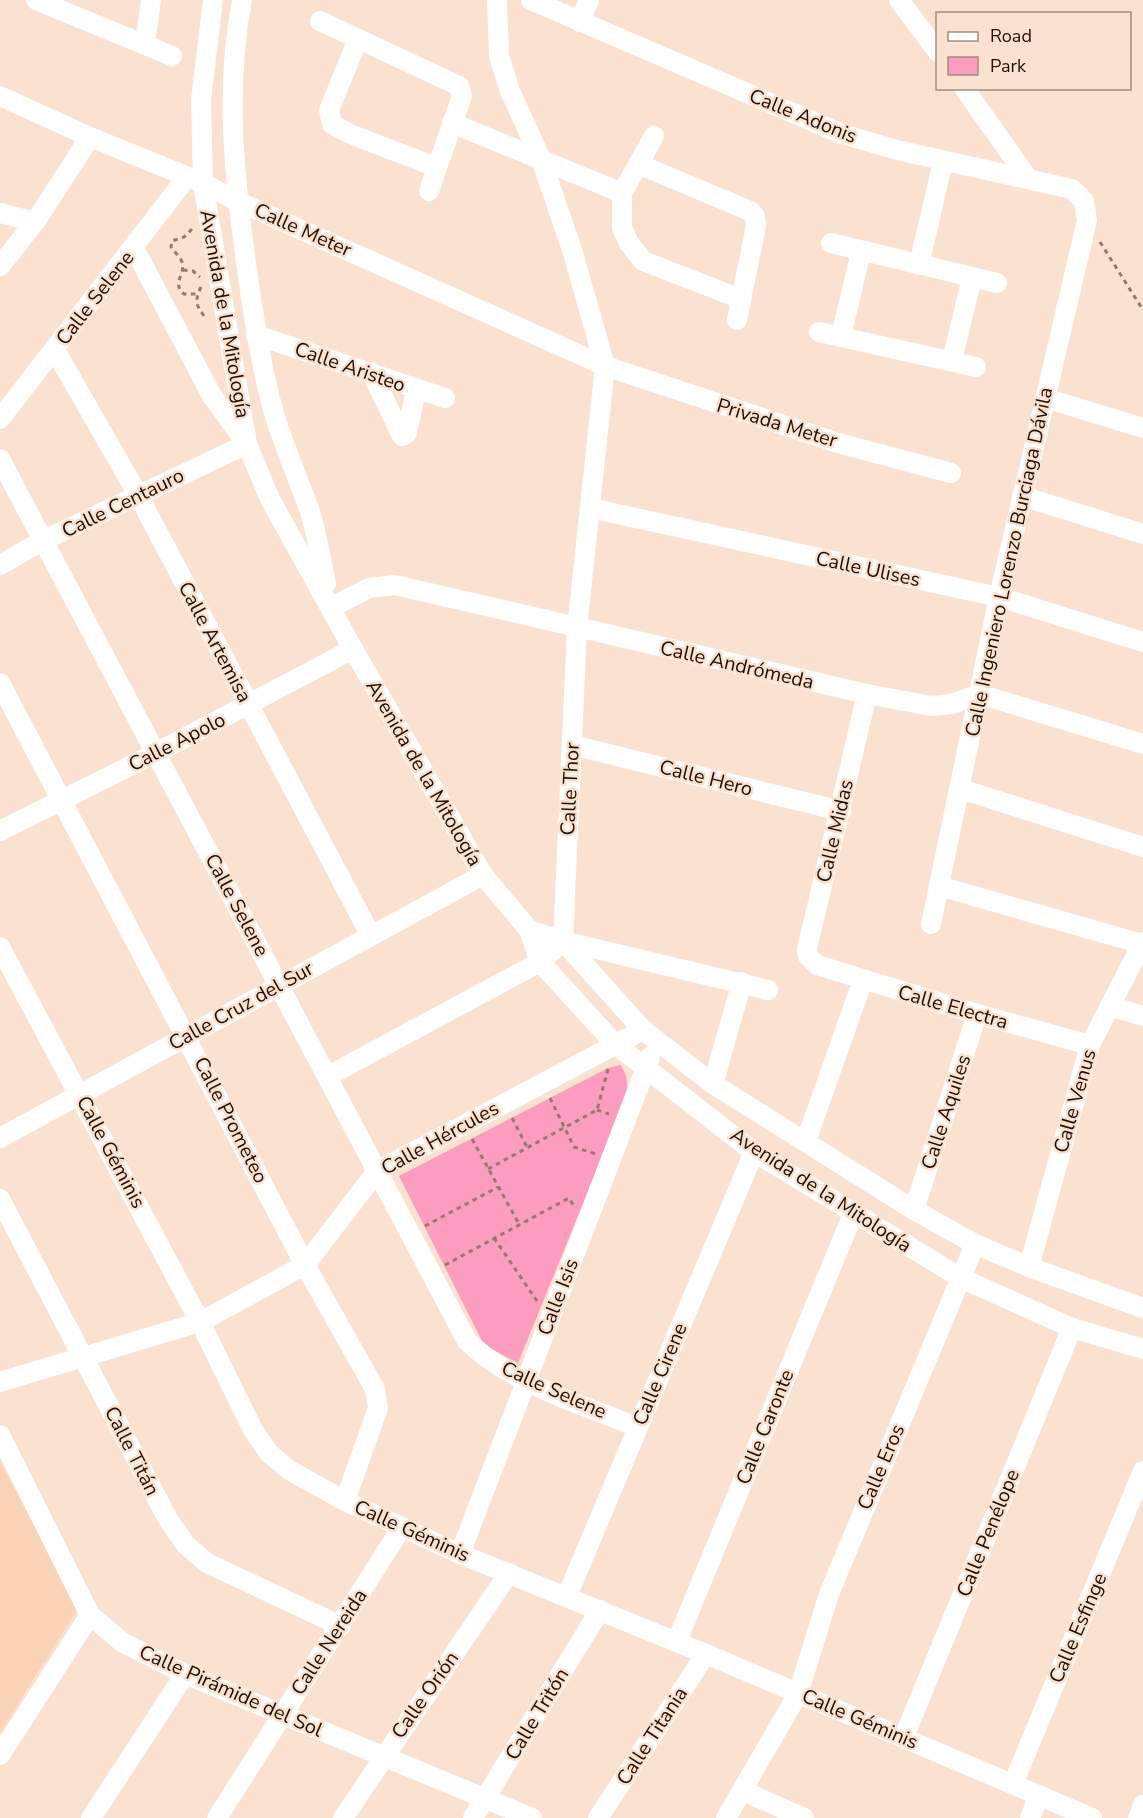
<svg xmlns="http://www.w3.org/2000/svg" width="1143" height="1818" font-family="'Nunito Sans',sans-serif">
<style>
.built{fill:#fad2b6}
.green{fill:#fc9cbf}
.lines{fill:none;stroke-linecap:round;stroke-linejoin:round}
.path{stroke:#917c6e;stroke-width:3;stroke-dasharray:4.5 4.5;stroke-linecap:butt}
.minor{stroke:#fff;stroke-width:20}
.labels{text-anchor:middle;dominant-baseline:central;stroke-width:5;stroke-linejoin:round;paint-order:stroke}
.street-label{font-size:20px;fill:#201106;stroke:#fbe1cf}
</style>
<rect width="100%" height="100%" fill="#fbe1cf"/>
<path class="built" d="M 0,1462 L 79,1607 L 0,1732 Z"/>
<path class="green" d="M 621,1065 L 626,1076 L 628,1093 L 518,1363 L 484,1345 L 399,1176 L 608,1068 Z"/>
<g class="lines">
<g class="path">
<path d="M 192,229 L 184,237 L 172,241 L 171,247 C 174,252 180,256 182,262 C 186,275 171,283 184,294 L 197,294"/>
<path d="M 1100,242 L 1143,310"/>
<path d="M 183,270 L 193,271 L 200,277"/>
<path d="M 201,287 C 194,301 196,307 207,319"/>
<path d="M 550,1098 L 574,1147 L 596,1154"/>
<path d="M 597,1110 L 609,1114"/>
<path d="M 512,1118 L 527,1147"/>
<path d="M 472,1139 L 519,1224"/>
<path d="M 488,1169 L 597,1110 L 608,1069"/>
<path d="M 425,1226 L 498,1187"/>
<path d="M 494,1238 L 537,1301"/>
<path d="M 445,1265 L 569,1198 L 573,1205"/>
</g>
<g class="minor">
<path d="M 36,0 L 172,56"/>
<path d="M 213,0 L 201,100 L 203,183 L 247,444 L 270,499 L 353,649 L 483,875 L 529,930 L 540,962 L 615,1044 L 754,1152 L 961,1278 L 1072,1328 L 1143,1349"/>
<path d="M 242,0 C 225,87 234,176 246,263 C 253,312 260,362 273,410 C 283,444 297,476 309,509 C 317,533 321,559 326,584"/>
<path d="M 531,0 L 842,134 L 897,150 L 1072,189 L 1084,201 L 1087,220 L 999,597 L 931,924"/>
<path d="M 899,0 L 938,52"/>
<path d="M 320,21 L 459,86 L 462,96 L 429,191"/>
<path d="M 580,22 L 589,0"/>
<path d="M 358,39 L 329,110 L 332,124 L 350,134 L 436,167"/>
<path d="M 145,45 L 151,0"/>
<path d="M 964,88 L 1027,177"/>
<path d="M 0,96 L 90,137 L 203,183 L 237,201 L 605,366 L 838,443 L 951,473"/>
<path d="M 452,123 L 622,193"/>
<path d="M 654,136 L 622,193 L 622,228 L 629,243 L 643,261 L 741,299"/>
<path d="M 638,164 L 750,211 L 755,216 L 756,226 L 737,320"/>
<path d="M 0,213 L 35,222"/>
<path d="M 831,243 L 997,283"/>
<path d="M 919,265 L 943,161"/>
<path d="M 0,266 L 35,222 L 90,137"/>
<path d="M 819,332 L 976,367"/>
<path d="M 256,335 L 445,398"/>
<path d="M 841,336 L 861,252"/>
<path d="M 55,350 L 138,495 L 371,936"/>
<path d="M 952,360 L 972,278"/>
<path d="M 371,372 L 402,436 L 407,433 L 416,390"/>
<path d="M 1045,398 L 1143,428"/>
<path d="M 0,419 L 187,177"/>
<path d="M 0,459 L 467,1341 C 513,1385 579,1403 637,1427"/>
<path d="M 1022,496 L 1143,534"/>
<path d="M 590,508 L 999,597 L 1143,642"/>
<path d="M 0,565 L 42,541 L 247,444 L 212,396 L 134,248"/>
<path d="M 332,607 L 369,588 L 395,585 L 867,694 L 931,706 L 952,704 L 979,694 L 1143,744"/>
<path d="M 0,683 L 305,1265 L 375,1389 L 378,1408 L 345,1501"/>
<path d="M 867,694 L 807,949 L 808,956 L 817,965 L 977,1014 L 1090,1045"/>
<path d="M 572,745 L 841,811"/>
<path d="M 961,789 L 1143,847"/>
<path d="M 0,831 L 156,753 L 353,649"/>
<path d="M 939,886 L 1142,944"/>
<path d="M 529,930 L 563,941 L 643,1030 L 713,1084 L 914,1210 L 975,1244 L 1029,1267 L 1143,1308"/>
<path d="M 563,941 L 768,990"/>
<path d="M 0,947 L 200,1322 L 253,1430 L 269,1453 L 289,1470 L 345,1501 L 460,1554 L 706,1654 L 1092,1818"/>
<path d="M 1110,1006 L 1143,1016"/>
<path d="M 328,1076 L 540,962 L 563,941 L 577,628 L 605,366 L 573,253 L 541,159 L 510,91 L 499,56 L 497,0"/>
<path d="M 713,1084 L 742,982"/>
<path d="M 0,1138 L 483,875"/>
<path d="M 806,1141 L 863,980"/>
<path d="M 0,1199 L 169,1521 L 186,1545 L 207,1563 L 341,1626"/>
<path d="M 914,1210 L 977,1014"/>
<path d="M 1029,1267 L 1090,1045 L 1143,942"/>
<path d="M 0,1382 L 200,1322 L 305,1265 L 377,1171 L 643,1030"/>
<path d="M 0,1435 L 90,1615 L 122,1642 L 185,1674 L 532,1818"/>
<path d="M 460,1554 L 650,1057"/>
<path d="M 567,1596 L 754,1152"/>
<path d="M 677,1641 L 853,1214"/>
<path d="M 904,1737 L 1072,1328"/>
<path d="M 0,1755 L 90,1615"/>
<path d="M 1013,1784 L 1143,1471"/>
<path d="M 743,1791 L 804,1818"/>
<path d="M 91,1818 L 185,1674"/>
<path d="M 217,1818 L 402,1527"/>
<path d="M 343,1818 L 509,1573"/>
<path d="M 473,1818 L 600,1610"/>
<path d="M 598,1818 L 706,1654"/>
<path d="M 726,1818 L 798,1694 L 829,1594 L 975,1244"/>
<path d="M 1030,1818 L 1039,1795"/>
<path d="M 1138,1818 L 1143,1805"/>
</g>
</g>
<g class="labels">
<g class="street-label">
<text transform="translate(803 116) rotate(22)">Calle Adonis</text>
<text transform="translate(303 230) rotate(24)">Calle Meter</text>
<text transform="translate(95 298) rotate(-52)">Calle Selene</text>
<text transform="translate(225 314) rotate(80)">Avenida de la Mitología</text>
<text transform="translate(350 367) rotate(19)">Calle Aristeo</text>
<text transform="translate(777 423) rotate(17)">Privada Meter</text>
<text transform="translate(123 503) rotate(-26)">Calle Centauro</text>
<text transform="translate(1009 562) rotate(-78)">Calle Ingeniero Lorenzo Burciaga Dávila</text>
<text transform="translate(868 569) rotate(12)">Calle Ulises</text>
<text transform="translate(215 642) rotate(62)">Calle Artemisa</text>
<text transform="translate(737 665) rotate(13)">Calle Andrómeda</text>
<text transform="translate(177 742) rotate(-27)">Calle Apolo</text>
<text transform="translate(424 773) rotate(60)">Avenida de la Mitología</text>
<text transform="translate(706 778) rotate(14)">Calle Hero</text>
<text transform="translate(570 789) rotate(-87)">Calle Thor</text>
<text transform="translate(835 831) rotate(-77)">Calle Midas</text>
<text transform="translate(237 905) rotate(62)">Calle Selene</text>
<text transform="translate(241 1006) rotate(-29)">Calle Cruz del Sur</text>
<text transform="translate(953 1007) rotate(16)">Calle Electra</text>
<text transform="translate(1075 1101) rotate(-74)">Calle Venus</text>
<text transform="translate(946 1112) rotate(-72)">Calle Aquiles</text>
<text transform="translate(231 1120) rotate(63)">Calle Prometeo</text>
<text transform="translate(440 1138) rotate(-29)">Calle Hércules</text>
<text transform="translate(111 1152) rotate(62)">Calle Géminis</text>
<text transform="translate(821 1190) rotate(33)">Avenida de la Mitología</text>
<text transform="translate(558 1297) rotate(-69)">Calle Isis</text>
<text transform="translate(660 1374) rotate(-67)">Calle Cirene</text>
<text transform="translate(554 1390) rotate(24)">Calle Selene</text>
<text transform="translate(765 1427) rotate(-68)">Calle Caronte</text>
<text transform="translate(132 1451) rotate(63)">Calle Titán</text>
<text transform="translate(881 1467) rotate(-67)">Calle Eros</text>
<text transform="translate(412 1531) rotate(24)">Calle Géminis</text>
<text transform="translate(988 1533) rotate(-68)">Calle Penélope</text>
<text transform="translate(1078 1628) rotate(-67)">Calle Esfinge</text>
<text transform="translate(329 1642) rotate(-57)">Calle Nereida</text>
<text transform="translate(231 1691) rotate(24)">Calle Pirámide del Sol</text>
<text transform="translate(425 1695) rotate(-55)">Calle Orión</text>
<text transform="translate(537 1714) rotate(-59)">Calle Tritón</text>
<text transform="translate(860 1719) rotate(23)">Calle Géminis</text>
<text transform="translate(652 1736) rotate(-57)">Calle Titania</text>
</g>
</g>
<rect x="936" y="12" width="195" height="78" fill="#fbe1cf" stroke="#a38e7f" stroke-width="1.5"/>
<rect x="948" y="32" width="30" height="9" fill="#ffffff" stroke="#a38e7f" stroke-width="1.5"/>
<text x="990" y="42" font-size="18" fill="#201106">Road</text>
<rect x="948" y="57" width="30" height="18" fill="#fc9cbf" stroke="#a38e7f" stroke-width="1.5"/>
<text x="990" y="72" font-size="18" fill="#201106">Park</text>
</svg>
